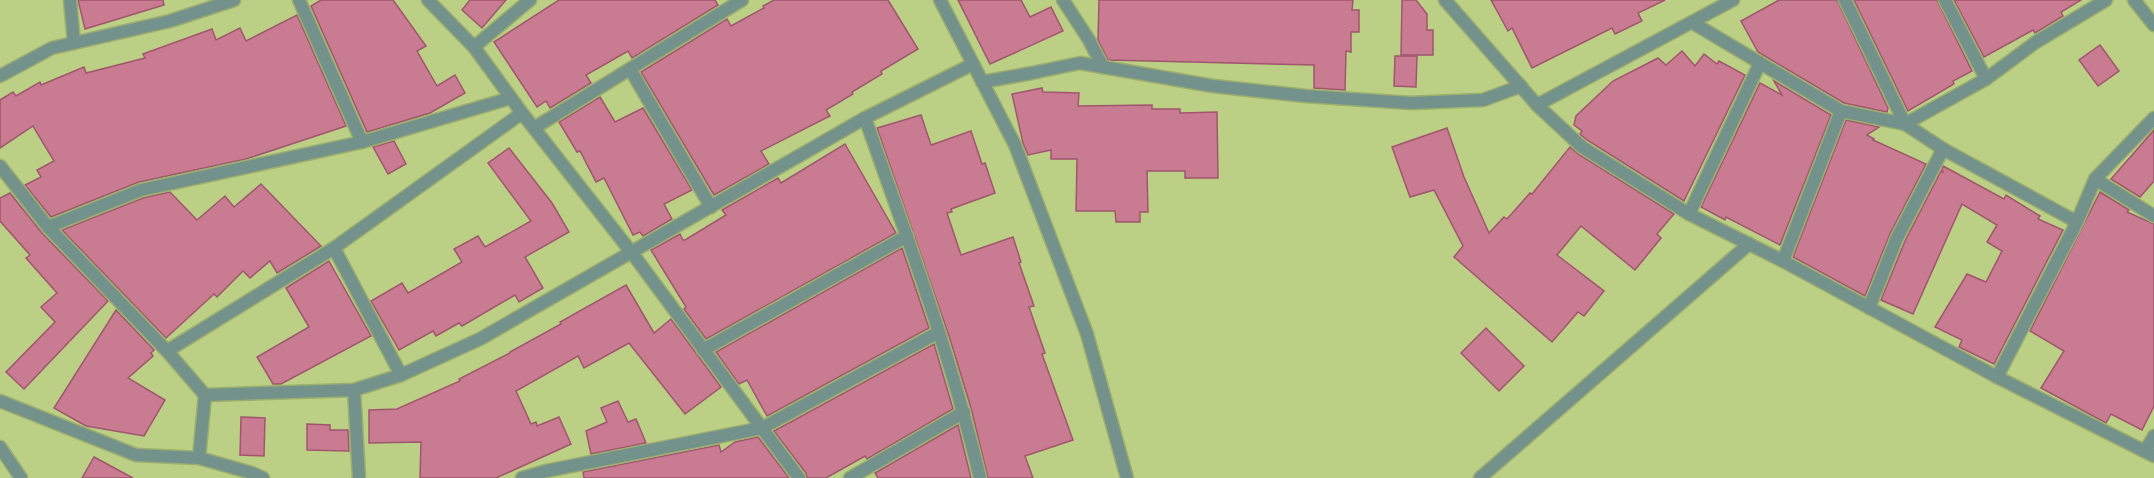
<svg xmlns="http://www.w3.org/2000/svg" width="2154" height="478" font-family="Spectral,serif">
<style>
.building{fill:#c97b91;stroke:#a0566d;stroke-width:1.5}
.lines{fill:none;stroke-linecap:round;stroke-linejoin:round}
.minor-casing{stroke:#9caf6d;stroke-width:15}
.tertiary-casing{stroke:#9caf6d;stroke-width:15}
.minor{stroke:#73928b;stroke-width:12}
.tertiary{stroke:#73928b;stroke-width:12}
</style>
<rect width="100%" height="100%" fill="#bbd085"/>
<g class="building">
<path d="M 78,0 L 163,0 L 164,5 L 85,29 Z"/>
<path d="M 321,0 L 393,0 L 426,46 L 417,51 L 437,86 L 455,75 L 465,93 L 430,113 L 367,132 L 311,6 Z"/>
<path d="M 470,0 L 506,0 L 482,28 L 462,10 Z"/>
<path d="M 559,0 L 715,0 L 718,5 L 632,58 L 628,51 L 586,75 L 591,83 L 550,108 L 546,101 L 537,107 L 494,42 Z"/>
<path d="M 774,0 L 888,0 L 918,49 L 881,71 L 882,74 L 852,92 L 853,94 L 826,110 L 830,116 L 761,151 L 769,164 L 714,195 L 641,72 L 727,19 L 731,26 L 764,8 L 763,6 Z"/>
<path d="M 958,0 L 1021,0 L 1030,17 L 1051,7 L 1063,31 L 990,64 Z"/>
<path d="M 1099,0 L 1353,0 L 1352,10 L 1359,10 L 1359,32 L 1351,32 L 1351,52 L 1346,51 L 1345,90 L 1314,88 L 1314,65 L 1108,60 L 1098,40 Z"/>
<path d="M 1402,0 L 1416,0 L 1427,14 L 1427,30 L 1433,30 L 1433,55 L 1401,55 Z"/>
<path d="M 1491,0 L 1665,0 L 1638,13 L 1642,21 L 1615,34 L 1612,28 L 1532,68 L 1512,28 L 1508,31 Z"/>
<path d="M 1779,0 L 1837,0 L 1888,108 L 1887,112 L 1844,103 L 1758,52 L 1741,21 Z"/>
<path d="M 1854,0 L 1937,0 L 1972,71 L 1953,81 L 1954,84 L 1908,111 Z"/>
<path d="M 1954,0 L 2081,0 L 2061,12 L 2063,16 L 2035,33 L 2033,30 L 1984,57 Z"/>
<path d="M 297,15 L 346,126 L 246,159 L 139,182 L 51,217 L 25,185 L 41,177 L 37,170 L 54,161 L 33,126 L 0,148 L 0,100 L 13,92 L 16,96 L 40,82 L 41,85 L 84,67 L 86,73 L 145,58 L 143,54 L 212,29 L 216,40 L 240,28 L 246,41 Z"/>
<path d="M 2100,45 L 2119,71 L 2098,86 L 2079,60 Z"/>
<path d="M 1682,51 L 1695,66 L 1704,54 L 1717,64 L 1719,61 L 1745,75 L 1684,201 L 1587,140 L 1580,134 L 1582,131 L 1574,125 L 1576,116 L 1613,81 L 1658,58 L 1666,65 Z"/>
<path d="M 1395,56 L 1417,56 L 1416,87 L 1394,86 Z"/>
<path d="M 1774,81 L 1831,115 L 1780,245 L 1726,217 L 1725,220 L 1701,207 L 1760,83 L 1782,95 Z"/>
<path d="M 1042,88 L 1043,92 L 1079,93 L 1078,106 L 1152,105 L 1152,109 L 1180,109 L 1180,113 L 1217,112 L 1218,178 L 1185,178 L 1185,171 L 1147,171 L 1148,212 L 1140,212 L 1140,222 L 1116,222 L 1115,211 L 1076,211 L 1077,159 L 1051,159 L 1051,150 L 1028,155 L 1023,143 L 1012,94 Z"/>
<path d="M 600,97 L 615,122 L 643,108 L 692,190 L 664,204 L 672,219 L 643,236 L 640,232 L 633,235 L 604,178 L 596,182 L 580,151 L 577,152 L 559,122 Z"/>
<path d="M 921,115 L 931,145 L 971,131 L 982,164 L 985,163 L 995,193 L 951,209 L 952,212 L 947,213 L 961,255 L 1013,237 L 1021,262 L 1019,263 L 1034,306 L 1029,307 L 1045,353 L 1042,354 L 1073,440 L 1025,456 L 1033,478 L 988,478 L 971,408 L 950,339 L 877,128 Z"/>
<path d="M 1846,120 L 1879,127 L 1867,135 L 1874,139 L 1873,140 L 1926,164 L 1890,234 L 1865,296 L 1793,257 Z"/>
<path d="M 1447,128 L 1464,177 L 1489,233 L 1504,217 L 1507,219 L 1530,193 L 1532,194 L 1570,147 L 1578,154 L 1674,214 L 1657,234 L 1661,238 L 1635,270 L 1581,226 L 1557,255 L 1604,291 L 1584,316 L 1578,312 L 1552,342 L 1454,257 L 1463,246 L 1434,190 L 1410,197 L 1392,147 Z"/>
<path d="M 2154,130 L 2154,181 L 2140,197 L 2111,179 Z"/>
<path d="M 394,141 L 406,164 L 388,174 L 373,147 Z"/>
<path d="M 845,144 L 896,233 L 706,339 L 684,309 L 686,307 L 651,250 L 680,234 L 683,240 L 685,240 L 726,215 L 722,210 L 778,178 L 781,183 Z"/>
<path d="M 509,148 L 552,203 L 569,232 L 525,257 L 543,288 L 519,302 L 515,295 L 462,326 L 459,323 L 436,336 L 433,331 L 399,350 L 371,301 L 402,283 L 408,293 L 462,262 L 454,249 L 478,236 L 485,247 L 531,221 L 488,163 Z"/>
<path d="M 1943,166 L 2004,199 L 2006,195 L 2040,216 L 2038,219 L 2063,230 L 1994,364 L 1959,347 L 1962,340 L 1935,327 L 1967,274 L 1986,282 L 2002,251 L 1987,242 L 1997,225 L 1962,204 L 1913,314 L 1881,300 L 1905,241 L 1941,171 L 1943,172 L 1942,170 Z"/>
<path d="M 261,184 L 321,246 L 277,273 L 270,261 L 250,278 L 243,271 L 217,297 L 214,294 L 166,338 L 62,230 L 143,198 L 170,192 L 197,220 L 225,196 L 234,207 Z"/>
<path d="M 2100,192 L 2129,210 L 2127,212 L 2154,224 L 2154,406 L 2142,430 L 2111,414 L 2106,423 L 2041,388 L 2064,351 L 2030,331 Z"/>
<path d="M 10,193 L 42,233 L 108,301 L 24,389 L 6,372 L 55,322 L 41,307 L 57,293 L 26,258 L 30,255 L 0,221 L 0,198 Z"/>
<path d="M 902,248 L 929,328 L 767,416 L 747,380 L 739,384 L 716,352 Z"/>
<path d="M 329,261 L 371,336 L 281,384 L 273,384 L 257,357 L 309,327 L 286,288 Z"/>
<path d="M 626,285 L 654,333 L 671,319 L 721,387 L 685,414 L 629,343 L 584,368 L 578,356 L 516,391 L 531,424 L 536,422 L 537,426 L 559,417 L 571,444 L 496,478 L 420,478 L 421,442 L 369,443 L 369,410 L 397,409 L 460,381 L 459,379 L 510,353 L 510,352 L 561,324 L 560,322 Z"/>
<path d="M 116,310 L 154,350 L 151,353 L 153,356 L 128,378 L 165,400 L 144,436 L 86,426 L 54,408 Z"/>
<path d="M 1486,328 L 1524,366 L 1499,391 L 1461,353 Z"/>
<path d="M 934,344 L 953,409 L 867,459 L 865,456 L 826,478 L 807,478 L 806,473 L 774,431 Z"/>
<path d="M 618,401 L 628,422 L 636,419 L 646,443 L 591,454 L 586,431 L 607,422 L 601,408 Z"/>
<path d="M 241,417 L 265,418 L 264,456 L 240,455 Z"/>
<path d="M 307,424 L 330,425 L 330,430 L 348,430 L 349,451 L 307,450 Z"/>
<path d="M 958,425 L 971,478 L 878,478 L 875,473 Z"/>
<path d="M 758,437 L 789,478 L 584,478 L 583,472 L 719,445 L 721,452 L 735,442 Z"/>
<path d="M 94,457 L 133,478 L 82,478 Z"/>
</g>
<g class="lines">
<defs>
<g id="minor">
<path d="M 70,0 L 74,43"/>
<path d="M 299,0 L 362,142"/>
<path d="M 428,0 L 474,47 L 522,113 L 632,253 L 799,478"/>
<path d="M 940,0 L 1015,145 L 1087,334 L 1127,478"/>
<path d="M 1063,0 L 1089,40 L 1103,67"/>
<path d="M 1845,0 L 1905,124 L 1986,79 L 2036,42 L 2106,0"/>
<path d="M 1945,0 L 1986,79"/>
<path d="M 2134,0 L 2154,25"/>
<path d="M 1693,23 L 1841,111 L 1905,124 L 1943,149 L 2077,222"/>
<path d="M 474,47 L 530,0"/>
<path d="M 630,69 L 711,207"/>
<path d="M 0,76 L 52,48 L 170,21 L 234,0"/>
<path d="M 982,82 L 1032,73 L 1080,63 L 1213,86 L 1306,96 L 1411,103 L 1483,100 L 1521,86"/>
<path d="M 1537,105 L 1733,0"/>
<path d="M 865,118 C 907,237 951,355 980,478"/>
<path d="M 534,128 L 742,0"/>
<path d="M 0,166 L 48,227 L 167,351 L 205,395 L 199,458"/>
<path d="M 2095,179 L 2154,216"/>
<path d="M 1689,214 L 1760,63"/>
<path d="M 48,227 L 141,190 L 362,142 L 511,98"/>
<path d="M 334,248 L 522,113"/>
<path d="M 1783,261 L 1841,111"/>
<path d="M 1869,308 L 1897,238 L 1943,149"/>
<path d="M 703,350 L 907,236"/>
<path d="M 167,351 L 334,248 L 401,375"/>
<path d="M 1997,377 L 2077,222 L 2095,179 L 2154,118"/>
<path d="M 354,390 L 359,478"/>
<path d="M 205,395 L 354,390 L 401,375 L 480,339 L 865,118 L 973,64"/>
<path d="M 2145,451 L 2154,436"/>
<path d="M 522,478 L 546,471 L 762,428 L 939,332"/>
<path d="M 850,478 L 964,412"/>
<path d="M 1480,478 L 1749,244"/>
</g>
<g id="tertiary">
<path d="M 1445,0 L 1537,105 L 1582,147 L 1689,214 L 1783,261 L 1997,377 L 2154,456"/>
<path d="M 0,401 L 136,455 L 199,458 L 252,473 L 263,478"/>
<path d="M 0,447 L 21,478"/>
</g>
</defs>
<use href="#minor" class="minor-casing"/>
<use href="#tertiary" class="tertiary-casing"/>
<use href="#minor" class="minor"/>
<use href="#tertiary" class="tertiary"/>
</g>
</svg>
